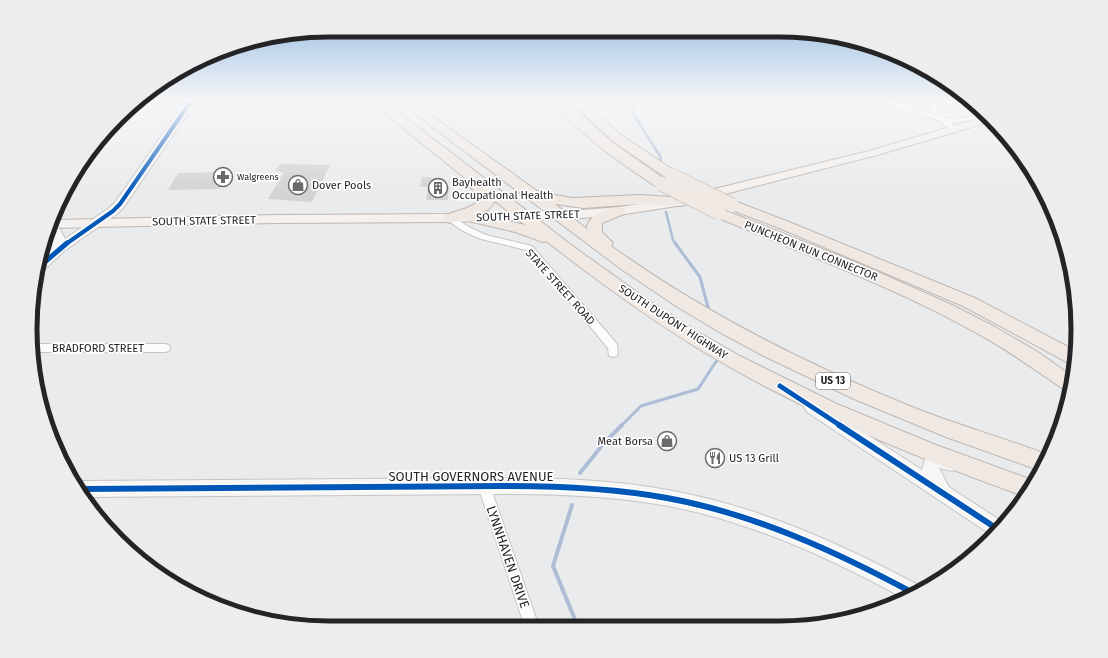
<svg xmlns="http://www.w3.org/2000/svg" width="1108" height="658" font-family="'Fira Sans',sans-serif">
<style>
.lines{fill:none;stroke-linecap:round;stroke-linejoin:round}
.stream-far2{stroke:#adbdd6;stroke-width:2.5}
.stream-far1{stroke:#adbdd6;stroke-width:3}
.stream{stroke:#adbdd6;stroke-width:4}
.building{fill:#d2d3d5}
.street-casing{stroke:#c4c5c6;stroke-width:2}
.secondary-casing{stroke:#c4c5c6;stroke-width:2}
.primary-casing{stroke:#beb7b2;stroke-width:2}
.highway-casing{stroke:#beb7b2;stroke-width:2}
.street{fill:#fcfcfc;fill-rule:evenodd}
.secondary{fill:#f7f6f5;fill-rule:evenodd}
.primary{fill:#f4f0ed;fill-rule:evenodd}
.highway{fill:#efe8e3;fill-rule:evenodd}
.highway-bridge-casing{stroke:#beb7b2;stroke-width:15;stroke-linecap:butt}
.highway-bridge{stroke:#efe8e3;stroke-width:14}
.cycleway-far2-casing{stroke:#fff;stroke-width:6}
.cycleway-far1-casing{stroke:#fff;stroke-width:8}
.cycleway-casing{stroke:#fff;stroke-width:9}
.cycleway-far2{stroke:#0057b8;stroke-width:4}
.cycleway-far1{stroke:#0057b8;stroke-width:5}
.cycleway{stroke:#0057b8;stroke-width:6}
.labels{text-anchor:middle;dominant-baseline:central;stroke-width:3.5;stroke-linejoin:round;paint-order:stroke}
.far-poi-label{font-size:9px;fill:#242426;stroke:#fff;text-anchor:start}
.shield{fill:#fff;stroke:#666667;stroke-width:1}
.shield-label{font-size:10px;font-weight:bold;fill:#242426}
.poi-label{font-size:11px;fill:#242426;stroke:#fff;text-anchor:start}
.street-label{font-size:11px;fill:#242426;stroke:#fff}
.near-street-label{font-size:13px;fill:#242426;stroke:#fff}
.rim{fill:none;stroke:#242426;stroke-width:5}
</style>
<rect width="100%" height="100%" fill="#e9ebed"/>
<g class="lines">
<g class="stream-far2">
<path d="M 637,101 L 632,112 L 660,156 L 661,161"/>
<path d="M 666,212 L 673,240 L 676,244"/>
</g>
<g class="stream-far1">
<path d="M 675,243 L 700,277 L 709,311"/>
<path d="M 621,426 L 641,406 L 698,389 L 719,357"/>
</g>
<g class="stream">
<path d="M 580,473 L 604,443 L 622,425"/>
<path d="M 572,505 L 553,566 L 578,627"/>
</g>
</g>
<g class="building">
<path d="M 280,164 L 330,165 L 312,202 L 268,199 L 284,172 L 275,171 Z"/>
<path d="M 228,172 L 219,189 L 168,190 L 178,173 Z"/>
<path d="M 422,177 L 430,177 L 446,187 L 449,187 L 448,200 L 426,200 L 428,187 L 420,187 Z"/>
</g>
<g class="lines">
<defs>
<g id="street">
<path d="M 885,101 C 901,101 914,113 931,113 L 932,108 L 930,101 L 936,101 L 940,108 L 938,114 C 952,124 970,116 985,113 L 989,117 L 951,123 L 957,128 L 953,130 C 945,128 939,119 931,117 C 918,114 893,112 885,101 Z"/>
<path d="M 450,215 L 469,227 L 486,235 L 532,246 L 617,344 L 618,353 L 617,356 L 613,357 L 609,356 L 608,348 L 526,250 L 481,239 L 463,231 L 447,220 L 446,218 L 447,216 Z"/>
<path d="M 31,344 L 165,344 L 169,345 L 170,348 L 169,351 L 165,352 L 31,352 Z"/>
<path d="M 484,480 L 488,482 L 490,486 L 539,627 L 525,627 L 478,486 L 480,482 Z"/>
</g>
<g id="secondary">
<path d="M 186,101 L 196,101 L 124,207 L 117,214 L 64,251 L 44,270 L 38,271 L 39,259 L 46,253 L 53,238 L 51,235 L 48,234 L 52,226 L 60,229 L 65,239 L 109,208 L 116,201 Z"/>
<path d="M 812,400 L 817,402 L 922,470 L 925,459 C 937,452 946,453 958,458 L 960,463 L 958,468 L 952,471 L 939,468 L 949,487 L 1004,523 L 993,536 L 807,412 L 804,407 L 807,402 Z"/>
<path d="M 504,478 C 559,478 614,480 668,490 C 758,506 842,544 922,587 L 923,590 L 905,599 C 830,558 752,522 668,506 C 614,496 559,494 504,494 L 84,497 L 76,482 L 80,481 Z"/>
</g>
<g id="primary">
<path d="M 988,116 L 993,121 L 877,155 L 702,200 L 698,199 L 696,196 L 698,193 L 869,151 Z"/>
<path d="M 679,198 L 683,199 L 685,202 L 683,205 L 619,215 L 582,218 L 450,222 L 276,223 L 51,228 L 55,220 L 276,215 L 450,214 L 582,210 L 619,207 Z"/>
</g>
<g id="highway">
<path d="M 369,101 L 382,101 L 389,105 L 574,247 L 648,300 L 693,329 L 740,356 L 837,404 L 936,445 L 1035,481 L 1028,495 L 1026,497 C 924,460 822,420 728,366 C 664,330 604,286 546,241 L 543,242 L 515,232 L 472,222 L 466,219 L 450,223 L 445,221 L 443,218 L 445,215 L 467,208 L 480,201 L 480,197 L 468,185 L 470,182 ZM 495,201 L 525,225 L 479,214 L 489,209 Z"/>
<path d="M 398,101 L 411,101 L 537,191 L 540,191 L 555,195 L 572,198 L 640,195 L 687,198 L 689,201 L 687,204 L 682,206 L 640,204 L 583,208 L 555,204 L 587,229 C 586,215 613,205 624,208 L 626,211 L 624,214 L 602,223 L 602,232 L 613,243 L 611,246 C 704,313 806,364 912,407 C 957,425 1004,438 1049,455 L 1041,471 L 946,437 L 854,399 L 764,356 L 721,333 L 679,308 L 621,269 Z"/>
<path d="M 554,101 L 566,101 L 613,143 L 667,181 L 669,184 L 667,187 L 662,188 L 657,187 C 625,166 576,133 554,101 Z"/>
<path d="M 570,101 L 583,101 L 621,135 L 678,173 L 680,176 L 678,179 L 673,180 L 668,179 L 613,141 Z"/>
<path d="M 732,200 L 789,222 L 975,298 L 1076,351 L 1074,366 L 963,306 L 779,228 L 727,208 L 725,205 L 727,202 Z"/>
<path d="M 719,208 L 862,265 L 952,305 L 995,327 L 1038,352 L 1073,377 L 1070,393 L 1066,391 C 1038,372 1011,352 982,336 C 897,288 804,254 714,216 L 712,213 L 714,210 Z"/>
</g>
</defs>
<use href="#street" class="street-casing"/>
<use href="#secondary" class="secondary-casing"/>
<use href="#primary" class="primary-casing"/>
<use href="#highway" class="highway-casing"/>
<use href="#street" class="street"/>
<use href="#secondary" class="secondary"/>
<use href="#primary" class="primary"/>
<use href="#highway" class="highway"/>
<defs>
<g id="highway-bridge">
<path d="M 673,176 L 732,205"/>
<path d="M 662,184 L 719,213"/>
</g>
</defs>
<use href="#highway-bridge" class="highway-bridge-casing"/>
<use href="#highway-bridge" class="highway-bridge"/>
<defs>
<path id="cycleway-far2" d="M 66,244 L 113,211 L 120,204 L 191,101"/>
<g id="cycleway-far1">
<path d="M 39,267 L 67,243"/>
<path d="M 780,386 L 841,426"/>
</g>
<g id="cycleway">
<path d="M 839,425 L 999,530"/>
<path d="M 80,489 L 504,486 C 559,486 613,488 667,498 C 755,514 837,552 915,594"/>
</g>
</defs>
<use href="#cycleway-far2" class="cycleway-far2-casing"/>
<use href="#cycleway-far1" class="cycleway-far1-casing"/>
<use href="#cycleway" class="cycleway-casing"/>
<use href="#cycleway-far2" class="cycleway-far2"/>
<use href="#cycleway-far1" class="cycleway-far1"/>
<use href="#cycleway" class="cycleway"/>
</g>
<linearGradient id="sky" x2="0" y2="1"><stop stop-color="#90b8e1"/><stop offset="0.52" stop-color="#f5f6f7"/><stop offset="1" stop-color="#f5f6f7" stop-opacity="0"/></linearGradient>
<rect width="1108" height="193" fill="url(#sky)"/>
<defs>
<symbol id="pharmacy-ring" viewBox="-11 -11 22 22"><circle r="9.5" fill="#fff" stroke="#696a6c" stroke-width="1.5"/><path d="M-2-6h4v4h4v4h-4v4h-4v-4h-4v-4h4Z" fill="#696a6c"/></symbol>
<symbol id="shop-ring" viewBox="-11 -11 22 22"><circle r="9.5" fill="#fff" stroke="#696a6c" stroke-width="1.5"/><path d="M-5-2.5h2.3a2.7 3.5 0 0 1 5.4 0H5L5.5 6h-11ZM-1.5-2.5h3a1.5 2.3 0 0 0-3 0Z" fill="#696a6c"/></symbol>
<symbol id="building-ring" viewBox="-11 -11 22 22"><circle r="9.5" fill="#fff" stroke="#696a6c" stroke-width="1.5"/><path d="M-4-6H4V6H1V3H-1V6H-4ZM-2.5-4.3h1.7v1.8h-1.7ZM.8-4.3h1.7v1.8H.8ZM-2.5-1h1.7V.8h-1.7ZM.8-1h1.7V.8H.8Z" fill="#696a6c"/></symbol>
<symbol id="restaurant-ring" viewBox="-11 -11 22 22"><circle r="9.5" fill="#fff" stroke="#696a6c" stroke-width="1.5"/><path d="M-5-6h1v4h1v-4h1v4h1v-4h1v5L-1.5 .5V6h-2V.5L-5-1ZM5-6V6H3V1.5H1.5Q1.5-4 5-6Z" fill="#696a6c"/></symbol>
</defs>
<g fill-rule="evenodd">
<use href="#pharmacy-ring" x="212" y="166" width="22" height="22"/>
<use href="#shop-ring" x="287" y="174" width="22" height="22"/>
<use href="#building-ring" x="427" y="177" width="22" height="22"/>
<use href="#shop-ring" x="656" y="430" width="22" height="22"/>
<use href="#restaurant-ring" x="704" y="447" width="22" height="22"/>
</g>
<g class="labels">
<g class="far-poi-label">
<text x="237" y="177">Walgreens</text>
</g>
<rect class="shield" x="816" y="373" width="34" height="16" rx="3"/>
<g class="shield-label">
<text x="833" y="381">US 13</text>
</g>
<g class="poi-label">
<text x="452" y="182">Bayhealth<tspan x="452" dy="13">Occupational Health</tspan></text>
<text x="312" y="185">Dover Pools</text>
<text x="653" y="441" text-anchor="end">Meat Borsa</text>
<text x="729" y="458">US 13 Grill</text>
</g>
<g class="street-label">
<text transform="translate(528 216) rotate(-2)">SOUTH STATE STREET</text>
<text transform="translate(204 221) rotate(-1)">SOUTH STATE STREET</text>
<text transform="translate(811 251) rotate(22)">PUNCHEON RUN CONNECTOR</text>
<text transform="translate(560 287) rotate(48)">STATE STREET ROAD</text>
<text transform="translate(673 322) rotate(33)">SOUTH DUPONT HIGHWAY</text>
<text x="98" y="348">BRADFORD STREET</text>
</g>
<g class="near-street-label">
<text x="471" y="476">SOUTH GOVERNORS AVENUE</text>
<text transform="translate(508 557) rotate(71)">LYNNHAVEN DRIVE</text>
</g>
</g>
<path d="M0 0H1108V658H0ZM329 37H779A292 292 0 0 1 1071 329V329A292 292 0 0 1 779 621H329A292 292 0 0 1 37 329V329A292 292 0 0 1 329 37Z" fill="#ededee" fill-rule="evenodd"/>
<path class="rim" d="M329 37H779A292 292 0 0 1 1071 329V329A292 292 0 0 1 779 621H329A292 292 0 0 1 37 329V329A292 292 0 0 1 329 37Z"/>
</svg>
